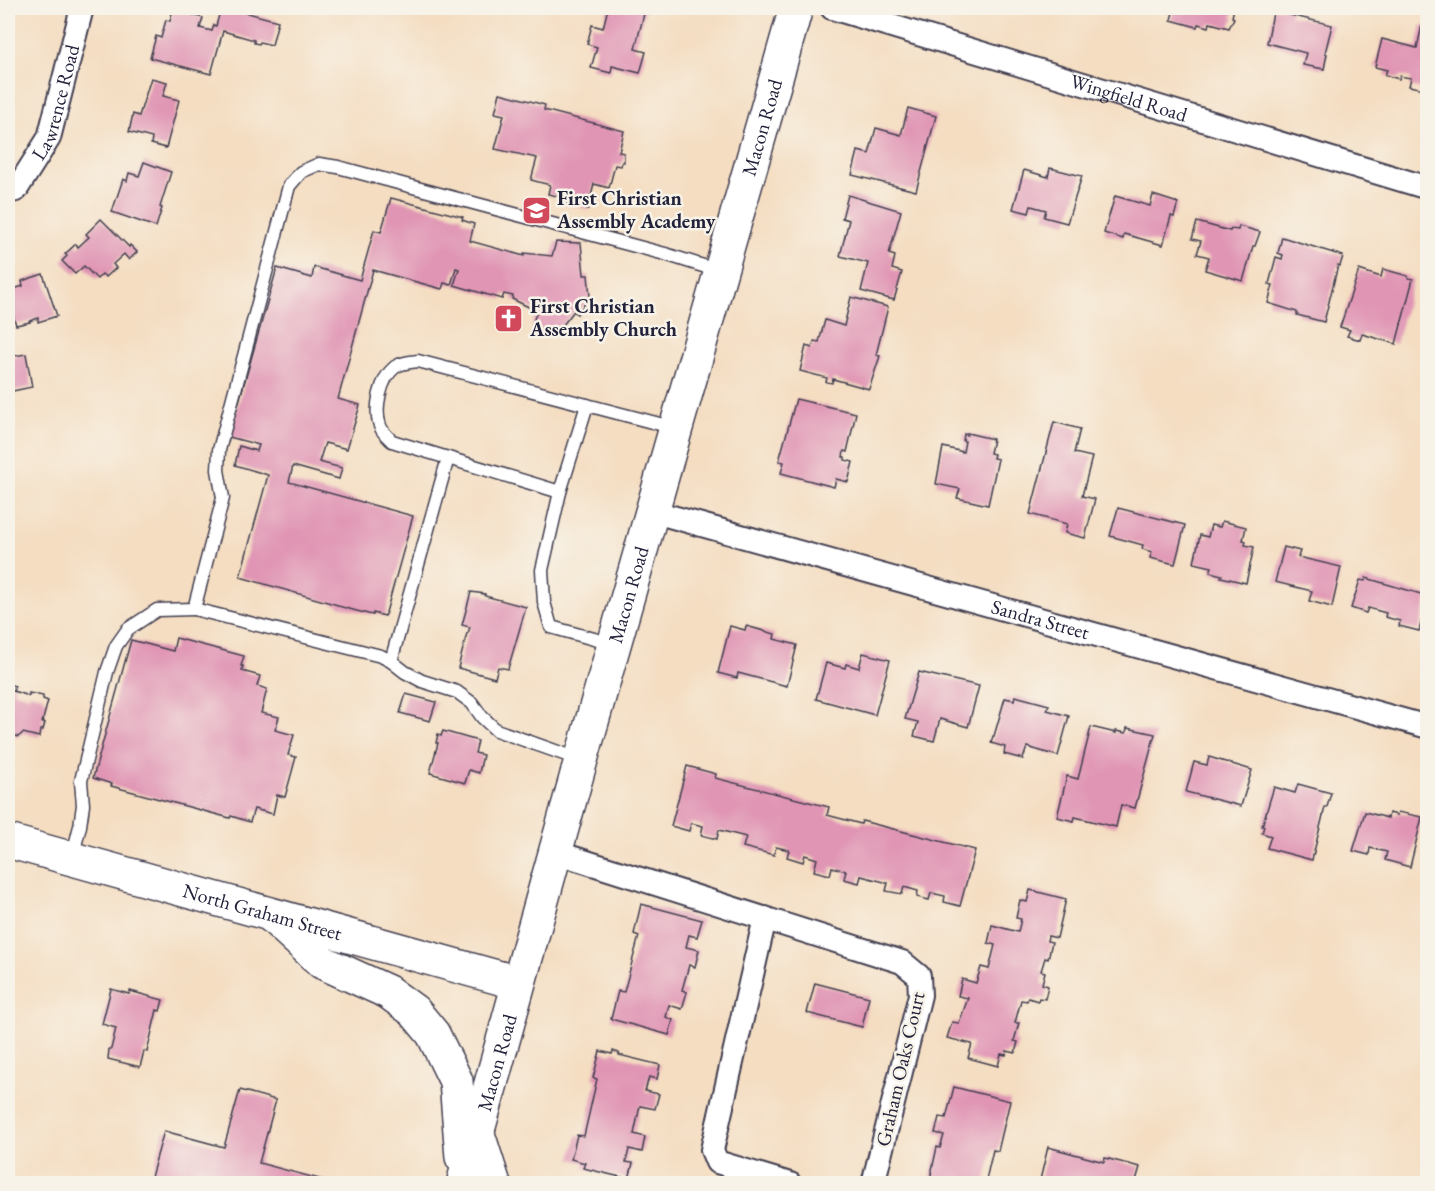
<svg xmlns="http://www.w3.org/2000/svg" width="1435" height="1191" font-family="'EB Garamond',serif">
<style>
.building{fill:#e095b4}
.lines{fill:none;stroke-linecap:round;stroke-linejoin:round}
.lane-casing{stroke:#423e4f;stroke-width:15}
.street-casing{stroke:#423e4f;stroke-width:26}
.secondary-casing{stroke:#423e4f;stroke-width:36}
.lane{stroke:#fff;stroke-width:12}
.street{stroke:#fff;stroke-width:22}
.secondary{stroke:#fff;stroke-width:33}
.labels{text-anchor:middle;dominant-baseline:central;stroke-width:5;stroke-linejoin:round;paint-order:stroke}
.street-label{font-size:20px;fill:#22223b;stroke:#f7f3e8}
.poi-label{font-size:20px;font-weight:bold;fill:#22223b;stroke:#f7f3e8;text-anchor:start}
</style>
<rect width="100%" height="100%" fill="#f7f3e8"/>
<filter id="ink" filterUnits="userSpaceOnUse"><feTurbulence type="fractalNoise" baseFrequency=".0167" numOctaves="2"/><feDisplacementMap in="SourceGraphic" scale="12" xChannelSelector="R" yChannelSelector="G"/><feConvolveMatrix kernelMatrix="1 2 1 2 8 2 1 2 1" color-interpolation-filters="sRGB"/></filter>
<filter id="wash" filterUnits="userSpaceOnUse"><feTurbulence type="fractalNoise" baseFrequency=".008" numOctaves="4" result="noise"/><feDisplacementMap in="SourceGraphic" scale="24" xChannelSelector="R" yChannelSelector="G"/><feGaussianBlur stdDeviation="1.35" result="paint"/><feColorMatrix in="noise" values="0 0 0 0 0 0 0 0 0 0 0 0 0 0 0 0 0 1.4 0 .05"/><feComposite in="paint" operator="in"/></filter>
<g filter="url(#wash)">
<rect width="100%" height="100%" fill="#f4ddc1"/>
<g id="blocks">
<g class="building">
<path d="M 221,8 L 229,8 L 278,21 L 272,45 L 260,42 L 259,44 L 254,43 L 254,40 L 223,31 L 211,74 L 150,58 L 156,36 L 161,38 L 166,20 L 170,21 L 173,9 L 203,18 L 200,28 L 212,31 L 214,25 L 216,26 Z"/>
<path d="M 608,8 L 634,8 L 645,10 L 635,49 L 646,52 L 640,73 L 612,66 L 611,73 L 591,68 L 597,47 L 587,44 L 592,25 L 603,28 Z"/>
<path d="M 1174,8 L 1234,8 L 1232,17 L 1234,18 L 1229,28 L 1210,23 L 1209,27 L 1198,24 L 1197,27 L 1171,20 Z"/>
<path d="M 1274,8 L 1292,8 L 1290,15 L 1332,25 L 1325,53 L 1327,54 L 1324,69 L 1303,65 L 1306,53 L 1267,43 Z"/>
<path d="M 1422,25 L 1428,27 L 1428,90 L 1409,86 L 1411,78 L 1400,76 L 1399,79 L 1385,75 L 1387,70 L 1375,67 L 1382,39 L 1417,48 Z"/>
<path d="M 151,78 L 167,82 L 163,96 L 179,100 L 166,148 L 151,144 L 152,138 L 129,132 L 133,114 L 139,116 Z"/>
<path d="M 500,93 L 545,105 L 544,110 L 624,131 L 619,152 L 624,153 L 624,162 L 622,162 L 621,166 L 615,165 L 609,188 L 594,184 L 588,209 L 560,202 L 561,197 L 548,194 L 550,185 L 531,180 L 537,158 L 495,149 L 504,115 L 495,113 Z"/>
<path d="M 908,108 L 936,116 L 916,191 L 852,175 L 858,151 L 869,154 L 876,128 L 901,135 Z"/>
<path d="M 144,162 L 171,172 L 160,207 L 162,208 L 156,227 L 112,212 L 123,179 L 127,181 L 129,173 L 139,176 Z"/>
<path d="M 1050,168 L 1082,176 L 1067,223 L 1044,217 L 1046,210 L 1031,206 L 1029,213 L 1013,209 L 1024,170 L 1048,177 Z"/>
<path d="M 848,195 L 901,211 L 889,254 L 895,256 L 892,269 L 902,272 L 894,300 L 861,291 L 868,263 L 840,256 L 849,220 L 842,218 Z"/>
<path d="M 1153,195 L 1178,203 L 1174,217 L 1171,216 L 1163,245 L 1124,234 L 1123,239 L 1104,233 L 1115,196 L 1150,206 Z"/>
<path d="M 391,198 L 463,217 L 462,220 L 474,224 L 470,241 L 524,256 L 524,253 L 552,256 L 556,242 L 581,243 L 584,275 L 588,275 L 590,297 L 577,314 L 574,311 L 555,335 L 532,325 L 537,311 L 512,299 L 513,296 L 504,294 L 502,299 L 454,285 L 459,269 L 456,268 L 451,285 L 444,283 L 442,289 L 373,270 L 338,399 L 360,405 L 347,449 L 325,443 L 319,462 L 342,468 L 339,479 L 293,466 L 289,482 L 413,516 L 385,616 L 373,613 L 373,615 L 368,614 L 338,606 L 338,605 L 240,577 L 268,475 L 235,465 L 239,446 L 257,451 L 259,445 L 229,437 L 277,268 L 312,278 L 314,267 L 360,280 L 374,230 L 381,232 Z"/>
<path d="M 101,219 L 129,247 L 130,245 L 137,252 L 129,260 L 124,254 L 113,264 L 116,268 L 106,277 L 102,274 L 97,279 L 84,266 L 75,274 L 62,261 L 67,256 L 65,254 L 76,244 L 78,247 L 89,237 L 86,234 Z"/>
<path d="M 1197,222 L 1230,231 L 1231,229 L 1238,230 L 1239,226 L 1260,232 L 1255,246 L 1253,246 L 1243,281 L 1205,270 L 1209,257 L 1197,254 L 1201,241 L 1192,239 Z"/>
<path d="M 1282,237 L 1343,256 L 1340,266 L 1338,265 L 1324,322 L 1297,315 L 1297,312 L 1268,303 L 1273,285 L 1269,284 L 1276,257 L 1282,259 L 1283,255 L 1278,253 Z"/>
<path d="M 1383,269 L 1408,276 L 1408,278 L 1413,279 L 1396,344 L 1362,334 L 1360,340 L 1347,336 L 1350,330 L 1340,327 L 1359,270 L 1381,277 Z"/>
<path d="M 43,274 L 57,316 L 38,322 L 38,318 L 29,321 L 30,322 L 16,325 L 10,305 L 8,306 L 8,291 L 23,286 L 22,281 Z"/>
<path d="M 851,297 L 888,307 L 876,355 L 880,356 L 869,389 L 833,379 L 832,383 L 826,382 L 827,378 L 800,371 L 806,346 L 812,348 L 814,341 L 819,342 L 825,320 L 844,326 Z"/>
<path d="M 26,354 L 32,387 L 8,392 L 8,357 Z"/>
<path d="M 796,399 L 856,413 L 847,452 L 844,451 L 843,457 L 845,457 L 845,460 L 853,462 L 848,482 L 836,479 L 834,487 L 781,473 L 784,462 L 779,461 Z"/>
<path d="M 1054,422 L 1080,429 L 1074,453 L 1092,457 L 1082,496 L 1095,499 L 1085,538 L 1065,533 L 1067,524 L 1030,514 Z"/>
<path d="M 967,433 L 993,439 L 990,453 L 994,454 L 993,458 L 998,459 L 988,505 L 957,498 L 960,489 L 936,484 L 943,447 L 963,452 L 965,441 L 963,441 L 964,434 L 967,435 Z"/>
<path d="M 1118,508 L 1185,525 L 1175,564 L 1150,558 L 1152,552 L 1142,549 L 1143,545 L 1110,536 Z"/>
<path d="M 1222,521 L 1246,527 L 1243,540 L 1246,541 L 1245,545 L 1254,547 L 1246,583 L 1221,577 L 1222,575 L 1210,572 L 1212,567 L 1194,563 L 1200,535 L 1208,537 L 1211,525 L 1220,527 Z"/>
<path d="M 1284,547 L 1300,551 L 1298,557 L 1341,567 L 1332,607 L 1309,601 L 1312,591 L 1275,582 Z"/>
<path d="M 1366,578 L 1428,596 L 1419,631 L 1399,626 L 1400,621 L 1385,617 L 1386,613 L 1368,608 L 1366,613 L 1351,608 L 1360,580 L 1365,581 Z"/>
<path d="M 471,592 L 485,594 L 485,596 L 526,607 L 508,669 L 498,667 L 495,678 L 458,668 L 467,633 L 468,633 L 470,627 L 462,625 Z"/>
<path d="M 730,626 L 745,630 L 746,626 L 775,634 L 774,639 L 797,645 L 787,686 L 738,673 L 737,678 L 718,673 Z"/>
<path d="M 176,638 L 244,656 L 241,666 L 243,666 L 242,671 L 260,676 L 257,686 L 267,689 L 261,713 L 279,717 L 275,730 L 294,735 L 288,755 L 296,757 L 285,797 L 277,795 L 273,814 L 254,809 L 250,822 L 231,816 L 230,818 L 111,786 L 112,784 L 93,778 L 131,640 L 173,651 Z"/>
<path d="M 863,653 L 890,660 L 875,715 L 816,699 L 826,663 L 845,668 L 846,664 L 859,668 Z"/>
<path d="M 919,672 L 979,686 L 968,727 L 940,719 L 934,741 L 914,736 L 918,722 L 905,719 Z"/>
<path d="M 8,684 L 15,686 L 13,691 L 29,696 L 29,693 L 43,696 L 43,699 L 48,701 L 42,723 L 45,723 L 43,730 L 40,730 L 39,737 L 23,733 L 18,737 L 10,734 L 12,730 L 8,729 Z"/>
<path d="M 406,694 L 436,702 L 430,721 L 400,713 Z"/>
<path d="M 1015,696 L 1049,705 L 1047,710 L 1069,716 L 1058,756 L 1027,747 L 1023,759 L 1004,754 L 1005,747 L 991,743 L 993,736 L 994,736 L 1005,698 L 1014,700 Z"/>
<path d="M 1091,727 L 1116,733 L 1116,731 L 1126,733 L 1127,728 L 1155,734 L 1135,808 L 1121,805 L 1116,827 L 1075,817 L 1074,821 L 1057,817 L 1067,776 L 1078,779 Z"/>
<path d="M 443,731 L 478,741 L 475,753 L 483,755 L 479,773 L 469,770 L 465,783 L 430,773 L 438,743 L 436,743 L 438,734 L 441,736 Z"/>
<path d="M 1209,757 L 1252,770 L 1241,806 L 1186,792 L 1194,762 L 1207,765 Z"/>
<path d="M 687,766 L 716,774 L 715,778 L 829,807 L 827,815 L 861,824 L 862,821 L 975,850 L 960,906 L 944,902 L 945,896 L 931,893 L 929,900 L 917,897 L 918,891 L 904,887 L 902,894 L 886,891 L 888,883 L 861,876 L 859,883 L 844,879 L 846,871 L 832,867 L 830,875 L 814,871 L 817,859 L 805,855 L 803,862 L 787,857 L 789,850 L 776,847 L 774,855 L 743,847 L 746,837 L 719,830 L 717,839 L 701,835 L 703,826 L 691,823 L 689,831 L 671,826 Z"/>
<path d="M 1298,784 L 1331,793 L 1327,807 L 1325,807 L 1312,860 L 1267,848 L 1271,836 L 1262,833 L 1264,826 L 1262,826 L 1274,787 L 1295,793 Z"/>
<path d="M 1365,812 L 1388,818 L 1389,813 L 1397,815 L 1398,812 L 1422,817 L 1410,867 L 1385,860 L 1387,852 L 1370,848 L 1369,855 L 1353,851 Z"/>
<path d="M 1030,890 L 1066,899 L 1057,938 L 1048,936 L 1047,941 L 1052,942 L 1048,959 L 1045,958 L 1041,971 L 1045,972 L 1042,984 L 1048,986 L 1045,999 L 1039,998 L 1038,1001 L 1028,998 L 1027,1001 L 1021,1000 L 1015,1023 L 1019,1023 L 1014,1041 L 1018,1042 L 1015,1053 L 1007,1051 L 1006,1055 L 1001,1054 L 998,1066 L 968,1058 L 972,1044 L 947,1038 L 952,1022 L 959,1023 L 968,998 L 958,996 L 962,979 L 976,983 L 981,967 L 989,969 L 995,945 L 988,943 L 992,925 L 1018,932 L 1021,919 L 1016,918 L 1020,900 L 1027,902 Z"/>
<path d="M 641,904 L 702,920 L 697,937 L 689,935 L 686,947 L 699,950 L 695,967 L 689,965 L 682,990 L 687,992 L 682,1009 L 669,1005 L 666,1017 L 673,1020 L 669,1035 L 611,1019 L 618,991 L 624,992 L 639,936 L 634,934 Z"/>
<path d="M 815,983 L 869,997 L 862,1027 L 807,1013 Z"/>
<path d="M 111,989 L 129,994 L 130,991 L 163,1000 L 160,1011 L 157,1010 L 147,1052 L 144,1051 L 140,1067 L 108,1059 L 109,1049 L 111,1049 L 116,1028 L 102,1024 Z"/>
<path d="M 600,1051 L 612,1054 L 613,1051 L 619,1053 L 619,1055 L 660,1065 L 657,1079 L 649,1077 L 645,1091 L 659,1094 L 655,1109 L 640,1106 L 634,1134 L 645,1137 L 642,1152 L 629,1149 L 626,1162 L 633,1163 L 629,1179 L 583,1168 L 585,1163 L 571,1159 L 577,1135 L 584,1136 L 597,1079 L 593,1078 Z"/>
<path d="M 954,1087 L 1010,1101 L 998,1151 L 993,1150 L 985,1184 L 922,1184 L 923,1177 L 930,1179 L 937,1147 L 940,1148 L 944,1135 L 935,1133 L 939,1117 L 946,1118 Z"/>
<path d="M 240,1090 L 276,1100 L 259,1163 L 327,1181 L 327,1184 L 149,1184 L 164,1131 L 224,1147 Z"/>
<path d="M 1048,1147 L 1104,1162 L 1105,1158 L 1140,1167 L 1135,1184 L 1039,1184 Z"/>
</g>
</g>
</g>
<g filter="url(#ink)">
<use href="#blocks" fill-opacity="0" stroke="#423e4f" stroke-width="1.5"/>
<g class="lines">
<defs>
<g id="lane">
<path d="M 560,492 L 587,405"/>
<path d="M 612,644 L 551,627 L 544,602 L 542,570 L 560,492 L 392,441 C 388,437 382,432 380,426 C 374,409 380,379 395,367 C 402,362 410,362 418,361 L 675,428"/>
<path d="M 391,661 L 448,458"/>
<path d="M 578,759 L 496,730 L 482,717 L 472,703 L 457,692 L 422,681 L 405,672 L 391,661 L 381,656 L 194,609 L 223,498 L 218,470 L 219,450 L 289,186 L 301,172 L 319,164 L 338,167 L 665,254 L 719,271"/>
<path d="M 72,858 L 80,826 L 83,805 L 81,781 L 107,672 L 116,646 L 128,629 L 157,610 L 194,609"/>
</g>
<g id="street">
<path id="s1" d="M 832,8 L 1428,188"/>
<path id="s2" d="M 8,192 L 16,190 L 49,138 L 82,8"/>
<path id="s3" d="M 651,511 L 1428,727"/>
<path d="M 555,852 L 902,962 L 919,976 L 920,995 L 873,1184"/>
<path d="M 765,918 L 712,1150 L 717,1162 L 790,1184"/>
</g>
<g id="secondary">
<path id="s4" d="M 8,841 L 518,983"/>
<path d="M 273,917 L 322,962 L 388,992 L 414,1011 L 433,1034 L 456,1081 L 462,1157"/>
<path d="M 477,1131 L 494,1184"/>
<path id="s5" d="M 463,1184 L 581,760 L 796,8"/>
</g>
</defs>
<use href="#lane" class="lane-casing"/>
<use href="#street" class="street-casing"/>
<use href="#secondary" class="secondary-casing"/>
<use href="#lane" class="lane"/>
<use href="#street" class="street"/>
<use href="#secondary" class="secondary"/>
</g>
</g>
<defs>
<symbol id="school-square" viewBox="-11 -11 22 22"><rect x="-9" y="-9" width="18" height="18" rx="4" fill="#d1495b" stroke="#f7f3e8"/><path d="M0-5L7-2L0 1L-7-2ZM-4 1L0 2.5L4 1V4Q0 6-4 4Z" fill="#fff"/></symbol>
<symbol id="church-square" viewBox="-11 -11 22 22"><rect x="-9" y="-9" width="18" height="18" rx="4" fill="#d1495b" stroke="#f7f3e8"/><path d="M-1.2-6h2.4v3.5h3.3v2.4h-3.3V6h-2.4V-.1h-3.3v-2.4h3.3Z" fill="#fff"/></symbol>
</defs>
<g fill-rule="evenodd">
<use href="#school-square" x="520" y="194" width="33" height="33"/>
<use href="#church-square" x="492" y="302" width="33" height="33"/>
</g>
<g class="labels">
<g class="street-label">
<text stroke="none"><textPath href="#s1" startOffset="310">Wingfield Road</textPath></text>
<text stroke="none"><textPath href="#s2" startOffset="106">Lawrence Road</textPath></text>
<text stroke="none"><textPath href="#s5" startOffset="1098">Macon Road</textPath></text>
<text stroke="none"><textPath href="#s5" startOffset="612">Macon Road</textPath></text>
<text stroke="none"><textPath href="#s3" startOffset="404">Sandra Street</textPath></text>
<text stroke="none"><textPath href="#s4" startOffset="264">North Graham Street</textPath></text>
<text stroke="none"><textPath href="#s5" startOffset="126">Macon Road</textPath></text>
<text transform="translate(900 1069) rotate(-77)">Graham Oaks Court</text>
</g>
<g class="poi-label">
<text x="557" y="198">First Christian<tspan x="557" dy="23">Assembly Academy</tspan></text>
<text x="530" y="306">First Christian<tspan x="530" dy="23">Assembly Church</tspan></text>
</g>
</g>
<rect width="1435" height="1191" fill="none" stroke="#f7f3e8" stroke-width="30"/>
</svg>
